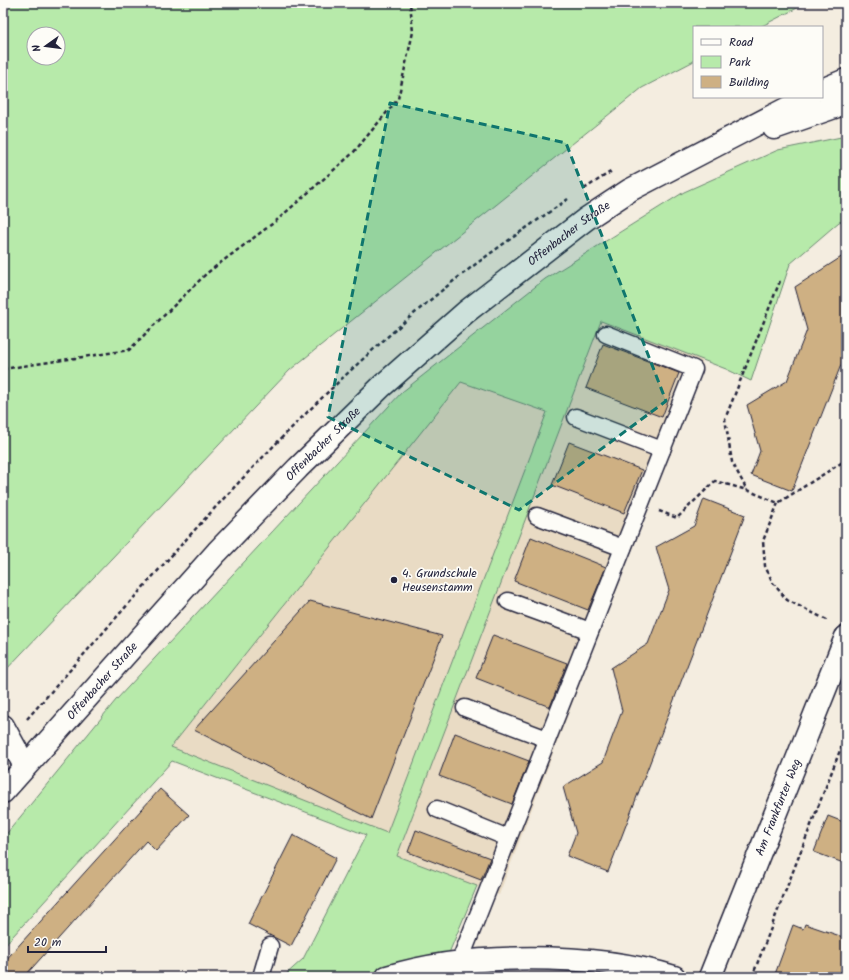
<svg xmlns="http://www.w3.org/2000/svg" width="849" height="980" font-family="Kalam,sans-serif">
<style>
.built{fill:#e9dbc4}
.green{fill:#b7eaaa;stroke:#6c8672;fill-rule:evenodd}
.building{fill:#ceb083;stroke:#22223b}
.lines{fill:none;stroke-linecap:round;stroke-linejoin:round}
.service-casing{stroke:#22223b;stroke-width:19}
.minor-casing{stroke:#22223b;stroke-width:25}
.secondary-casing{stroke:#22223b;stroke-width:25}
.path{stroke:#22223b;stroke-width:2.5;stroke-dasharray:4 3;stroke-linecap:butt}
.service{stroke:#fdfcf7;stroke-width:16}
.minor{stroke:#fdfcf7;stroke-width:22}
.secondary{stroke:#fdfcf7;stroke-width:22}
.marked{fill:#0f766e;fill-opacity:0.2;stroke:#0f766e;stroke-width:3;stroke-dasharray:8 5;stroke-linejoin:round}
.poi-dot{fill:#22223b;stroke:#fdfcf7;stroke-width:1.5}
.labels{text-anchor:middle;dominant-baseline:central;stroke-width:3.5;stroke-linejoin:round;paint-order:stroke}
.street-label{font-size:12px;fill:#22223b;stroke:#fdfcf7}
.poi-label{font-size:12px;fill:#22223b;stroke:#fdfcf7;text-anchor:start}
</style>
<rect width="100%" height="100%" fill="#f4ede0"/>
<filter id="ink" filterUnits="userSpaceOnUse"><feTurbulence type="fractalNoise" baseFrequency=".025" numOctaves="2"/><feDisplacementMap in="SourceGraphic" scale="8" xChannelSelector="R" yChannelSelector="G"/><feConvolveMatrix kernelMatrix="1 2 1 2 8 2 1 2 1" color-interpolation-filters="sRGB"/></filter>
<g filter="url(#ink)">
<g class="built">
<path d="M 601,321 L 703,360 L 499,895 L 397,856 Z"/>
<path d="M 461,381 L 547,412 L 387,834 L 171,747 Z"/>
</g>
<g class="green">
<path d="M 3,3 L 807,3 L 760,27 L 694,27 L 694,61 L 642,88 L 290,370 L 3,673 ZM 34,34 L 58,34 L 58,58 L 34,58 Z"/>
<path d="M 846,136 L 846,220 L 839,222 L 790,264 L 751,381 L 726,369 L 601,321 L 397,856 L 477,886 L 439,977 L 283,977 L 303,959 L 366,835 L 172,761 L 3,947 L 3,838 L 116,700 L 402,392 L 545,279 L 684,192 L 778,150 ZM 461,382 L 547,412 L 387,833 L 171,747 Z"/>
</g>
<g class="building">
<path d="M 846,254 L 846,352 L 792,491 L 751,475 L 760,451 L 747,405 L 787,381 L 807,330 L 795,287 Z"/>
<path d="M 603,344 L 679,373 L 662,417 L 586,388 Z"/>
<path d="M 569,442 L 642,470 L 624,513 L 552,485 Z"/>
<path d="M 704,499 L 745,515 L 608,872 L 567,856 L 576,833 L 563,787 L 603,762 L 622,711 L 611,668 L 648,644 L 669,590 L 656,547 L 694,526 Z"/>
<path d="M 531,537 L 606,567 L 588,610 L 514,581 Z"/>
<path d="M 310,601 L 442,636 L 371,819 L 194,730 Z"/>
<path d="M 493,635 L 567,663 L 550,707 L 476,678 Z"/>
<path d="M 455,733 L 529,761 L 512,804 L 439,776 Z"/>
<path d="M 160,789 L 189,815 L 156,851 L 146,841 L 24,977 L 3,977 L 3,963 Z"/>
<path d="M 828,816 L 846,823 L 846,864 L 814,852 Z"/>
<path d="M 416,830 L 490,858 L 481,880 L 408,852 Z"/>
<path d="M 293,835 L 336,858 L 291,946 L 248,924 Z"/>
<path d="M 805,924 L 846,938 L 846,977 L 774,977 L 793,925 L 803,929 Z"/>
</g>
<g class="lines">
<defs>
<g id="service">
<path d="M 576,417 L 662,450"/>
<path d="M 537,516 L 623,548"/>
<path d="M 508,601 L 590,631"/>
<path d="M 465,708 L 547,739"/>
<path d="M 437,809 L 508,838"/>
<path d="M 459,963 L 694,369 L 606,334"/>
<path d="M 261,977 L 270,946"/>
</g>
<g id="minor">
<path d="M 3,726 L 25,766"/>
<path d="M 387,977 C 468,952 594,952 674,977"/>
<path id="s1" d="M 710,977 L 846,637"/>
</g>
<g id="secondary">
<path d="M 822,90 L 846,80"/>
<path d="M 774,128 L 846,103"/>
<path id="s2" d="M 3,792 L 217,552 L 298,468 L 382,386 L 466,312 L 586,219 L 630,190 L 809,97"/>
</g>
</defs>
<use href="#service" class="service-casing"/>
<use href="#minor" class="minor-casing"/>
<use href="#secondary" class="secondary-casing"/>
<g class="path">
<path d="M 584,189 L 612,171"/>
<path d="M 780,281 L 725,419 L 732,462 L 747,490 L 778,503 L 846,460"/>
<path d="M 3,369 L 129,350 L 207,273 L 276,221 L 353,153 L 398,99 L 413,32 L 410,3"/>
<path d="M 778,503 L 763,541 L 765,566 L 773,583 L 787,600 L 829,621"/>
<path d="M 659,511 L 677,518 L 715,481 L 747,490"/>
<path d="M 27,719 C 158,571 286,418 440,292 C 480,259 525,229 568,199"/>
<path d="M 752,977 L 846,735"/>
</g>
<use href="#service" class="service"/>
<use href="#minor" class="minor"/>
<use href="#secondary" class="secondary"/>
</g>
</g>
<path class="marked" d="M 390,103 L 566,143 L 666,401 L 519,510 L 328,417 Z"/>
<circle class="poi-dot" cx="394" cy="580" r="4"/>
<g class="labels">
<g class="street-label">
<text stroke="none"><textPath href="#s2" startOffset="797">Offenbacher Straße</textPath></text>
<text stroke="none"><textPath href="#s2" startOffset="473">Offenbacher Straße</textPath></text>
<text stroke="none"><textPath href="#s2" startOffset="149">Offenbacher Straße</textPath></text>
<text stroke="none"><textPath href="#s1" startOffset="183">Am Frankfurter Weg</textPath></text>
</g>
<g class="poi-label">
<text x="402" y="573">4. Grundschule<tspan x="402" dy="14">Heusenstamm</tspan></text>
</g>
</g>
<rect width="849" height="980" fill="none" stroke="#fdfcf7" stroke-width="16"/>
<rect x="8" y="8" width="833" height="964" fill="none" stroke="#22223b" stroke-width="1.5" filter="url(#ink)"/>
<rect x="693" y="26" width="130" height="72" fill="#fdfcf7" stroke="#a5a5ac"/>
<rect x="701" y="39" width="20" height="6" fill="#fdfcf7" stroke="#a5a5ac"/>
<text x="729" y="46" font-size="12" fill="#22223b">Road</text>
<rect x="701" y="56" width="20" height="12" fill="#b7eaaa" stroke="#a5a5ac"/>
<text x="729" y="66" font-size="12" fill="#22223b">Park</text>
<rect x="701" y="76" width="20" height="12" fill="#ceb083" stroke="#a5a5ac"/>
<text x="729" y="86" font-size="12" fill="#22223b">Building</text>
<g transform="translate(46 46) rotate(256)"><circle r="19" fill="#fdfcf7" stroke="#a5a5ac"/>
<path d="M0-3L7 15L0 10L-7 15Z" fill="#22223b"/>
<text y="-6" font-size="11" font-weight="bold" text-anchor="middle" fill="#22223b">N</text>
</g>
<path d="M28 946v6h78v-6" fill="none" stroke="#22223b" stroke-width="2"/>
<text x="34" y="946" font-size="12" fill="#22223b" stroke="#fdfcf7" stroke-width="3" paint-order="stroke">20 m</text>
</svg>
